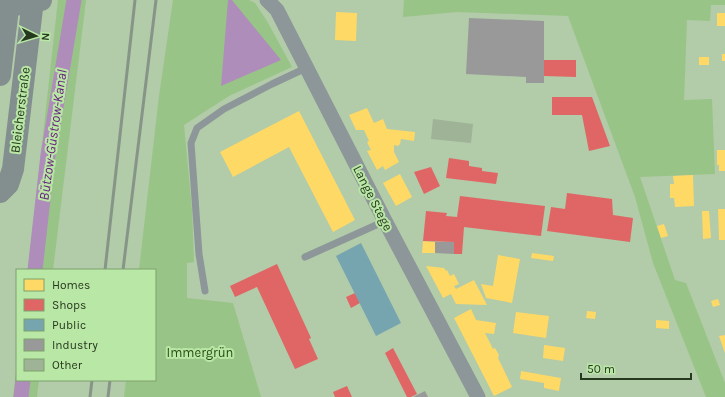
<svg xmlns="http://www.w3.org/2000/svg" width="725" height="397" font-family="Karla,sans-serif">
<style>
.green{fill:#99c487}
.water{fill:#ae8dba}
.homes{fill:#ffd966}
.shops{fill:#e06666}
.public{fill:#76a5af}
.industry{fill:#999}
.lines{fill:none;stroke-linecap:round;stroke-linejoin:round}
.canal{stroke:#ae8dba;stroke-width:15}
.building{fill:#9fb397}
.lane{stroke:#8d9699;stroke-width:7}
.street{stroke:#8d9699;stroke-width:15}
.primary{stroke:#828f8e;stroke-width:22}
.rail{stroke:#879589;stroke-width:3}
.primary-bridge{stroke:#828f8e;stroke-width:22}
.labels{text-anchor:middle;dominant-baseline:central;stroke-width:4;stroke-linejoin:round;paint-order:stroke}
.street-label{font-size:13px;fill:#26381e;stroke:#b9e7a5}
.park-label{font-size:13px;fill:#284d13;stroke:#b9e7a5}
.water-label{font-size:14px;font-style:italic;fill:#671e7e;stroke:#b9e7a5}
</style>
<rect width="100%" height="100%" fill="#b2cba8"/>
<g class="green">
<path d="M 58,0 L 86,0 L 53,270 L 28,270 Z"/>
<path d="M 173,0 L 249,0 L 255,3 L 267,21 L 292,67 L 229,96 L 184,125 L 192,210 L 194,262 L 187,263 L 187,298 L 233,303 L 261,397 L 124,397 L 126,380 L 155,380 L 155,270 L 139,270 L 159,96 Z"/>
<path d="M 404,0 L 725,0 L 725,5 L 711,5 L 710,21 L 687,20 L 684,100 L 712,99 L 715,174 L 640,177 L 675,280 L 686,283 L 725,383 L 725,397 L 706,397 L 653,263 L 635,197 L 568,16 L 457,12 L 403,17 Z"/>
<path d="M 17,363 L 17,380 L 39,380 L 37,397 L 13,397 Z"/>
</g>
<path class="water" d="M 228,0 L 232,0 L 281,60 L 221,86 Z"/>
<g class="homes">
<path d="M 336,12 L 357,13 L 356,41 L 335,40 Z"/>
<rect x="717" y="13" width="8" height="13"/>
<rect x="722" y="54" width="3" height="7"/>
<rect x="699" y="57" width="10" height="8"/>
<path d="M 367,108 L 374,123 L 383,119 L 387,129 L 415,132 L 414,141 L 401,139 L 400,144 L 398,146 L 394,145 L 394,152 L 399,162 L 385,170 L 383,166 L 377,170 L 367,151 L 371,150 L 367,142 L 369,141 L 364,130 L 356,130 L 349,115 Z"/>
<path d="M 299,111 L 355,220 L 333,232 L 289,147 L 233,177 L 220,152 Z"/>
<path d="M 717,150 L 725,150 L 725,171 L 719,171 L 719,165 L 717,165 Z"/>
<path d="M 400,174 L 412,197 L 396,206 L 383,183 Z"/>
<path d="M 693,175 L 694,206 L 675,207 L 674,198 L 670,198 L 670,184 L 674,184 L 673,176 Z"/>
<path d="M 718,209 L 725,209 L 725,240 L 719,240 Z"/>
<path d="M 702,211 L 709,211 L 711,238 L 703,239 Z"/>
<path d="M 664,224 L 668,236 L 661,238 L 657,226 Z"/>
<path d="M 423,241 L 435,242 L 435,253 L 422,253 Z"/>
<path d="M 532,253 L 554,256 L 553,261 L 531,258 Z"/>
<path d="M 498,255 L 520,259 L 512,303 L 486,298 L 481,284 L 493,286 Z"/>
<path d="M 426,266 L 444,268 L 446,271 L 447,270 L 450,276 L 454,274 L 459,284 L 454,286 L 456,289 L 474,280 L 487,305 L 456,304 L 451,294 L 443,298 Z"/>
<path d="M 718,299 L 720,305 L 713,307 L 711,301 Z"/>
<path d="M 471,309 L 476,320 L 496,323 L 494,334 L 485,333 L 493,349 L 495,348 L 499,355 L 498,358 L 512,387 L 494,396 L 454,318 Z"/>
<path d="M 587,311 L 596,312 L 595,319 L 586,318 Z"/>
<path d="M 516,312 L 549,316 L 546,338 L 513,333 Z"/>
<path d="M 656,320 L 669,321 L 669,329 L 656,328 Z"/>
<path d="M 725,335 L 725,353 L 719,336 Z"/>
<path d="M 544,345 L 565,348 L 563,361 L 543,358 Z"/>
<path d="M 521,371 L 561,378 L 559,391 L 544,388 L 544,383 L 520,379 Z"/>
</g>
<g class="shops">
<path d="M 544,60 L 576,60 L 576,77 L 544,76 Z"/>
<path d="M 552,97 L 592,97 L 610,146 L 589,151 L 582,115 L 552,115 Z"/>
<path d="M 449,158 L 469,161 L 469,166 L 482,168 L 482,171 L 498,173 L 496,184 L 446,178 Z"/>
<path d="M 431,167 L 440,186 L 424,194 L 414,172 Z"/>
<path d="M 567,193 L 612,199 L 613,215 L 633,218 L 630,242 L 547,231 L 551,207 L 565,209 Z"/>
<path d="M 460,196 L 545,206 L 541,236 L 464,227 L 462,254 L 454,254 L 454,242 L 423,241 L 426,211 L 447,213 L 446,216 L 457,217 Z"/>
<path d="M 277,264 L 311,338 L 309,339 L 318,359 L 295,369 L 257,287 L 235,297 L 230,286 Z"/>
<path d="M 355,293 L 360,303 L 351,308 L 346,297 Z"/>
<path d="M 393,348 L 417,394 L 411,397 L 407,397 L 385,353 Z"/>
<path d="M 347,386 L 352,397 L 335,397 L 333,392 Z"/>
</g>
<path class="public" d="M 361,243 L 401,323 L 376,336 L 336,256 Z"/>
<g class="industry">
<path d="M 469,18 L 544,21 L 544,83 L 526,83 L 526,77 L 466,74 Z"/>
<path d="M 435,242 L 454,242 L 454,254 L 435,253 Z"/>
<path d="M 425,391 L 428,397 L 413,397 Z"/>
</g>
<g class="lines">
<g class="canal">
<path d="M 35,270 L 48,155 L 74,0"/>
<path d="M 21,397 L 23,380"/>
</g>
</g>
<path class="building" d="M 433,119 L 473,124 L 471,143 L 431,139 Z"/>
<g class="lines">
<g class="lane">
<path d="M 305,257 L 385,221"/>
<path d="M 205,291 L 199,254 L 191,143 L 197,128 L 224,109 L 272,84 L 306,68"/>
</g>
<path class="street" d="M 267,0 L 277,10 L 385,221 L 478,397"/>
<g class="primary">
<path d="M 0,75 L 9,0"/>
<path d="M 0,192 L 8,184 L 13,169 L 33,0"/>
</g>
<g class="rail">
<path d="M 105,270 L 135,0"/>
<path d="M 123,270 L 156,0"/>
<path d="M 90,397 L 92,380"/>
<path d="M 108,397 L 110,380"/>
</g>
<path class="primary-bridge" d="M 0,8 L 41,0"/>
</g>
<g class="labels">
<g class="street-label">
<text transform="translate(20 110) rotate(-83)">Bleicherstraße</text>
<text transform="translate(373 198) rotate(63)">Lange Stege</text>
</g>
<g class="park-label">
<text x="200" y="352">Immergrün</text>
</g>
<g class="water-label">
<text transform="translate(53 135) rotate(-82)">Bützow-Güstrow-Kanal</text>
</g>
</g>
<rect x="16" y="269" width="140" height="112" fill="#b9e7a5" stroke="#7ea16f"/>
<rect x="24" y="279" width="20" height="12" fill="#ffd966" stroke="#7ea16f"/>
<text x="52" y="289" font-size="12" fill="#26381e">Homes</text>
<rect x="24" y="299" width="20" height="12" fill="#e06666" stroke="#7ea16f"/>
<text x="52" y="309" font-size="12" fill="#26381e">Shops</text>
<rect x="24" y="319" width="20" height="12" fill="#76a5af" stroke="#7ea16f"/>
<text x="52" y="329" font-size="12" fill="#26381e">Public</text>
<rect x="24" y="339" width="20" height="12" fill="#999999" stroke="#7ea16f"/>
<text x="52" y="349" font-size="12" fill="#26381e">Industry</text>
<rect x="24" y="359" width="20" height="12" fill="#9fb397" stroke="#7ea16f"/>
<text x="52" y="369" font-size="12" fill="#26381e">Other</text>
<g transform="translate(36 36) rotate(95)" stroke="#b9e7a5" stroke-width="3" paint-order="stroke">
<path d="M0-3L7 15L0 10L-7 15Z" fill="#26381e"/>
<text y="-6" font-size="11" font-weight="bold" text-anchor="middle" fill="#26381e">N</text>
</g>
<path d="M581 373v6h110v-6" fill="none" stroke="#26381e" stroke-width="2"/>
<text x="587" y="373" font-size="12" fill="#26381e" stroke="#b9e7a5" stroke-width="3" paint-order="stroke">50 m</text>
</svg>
